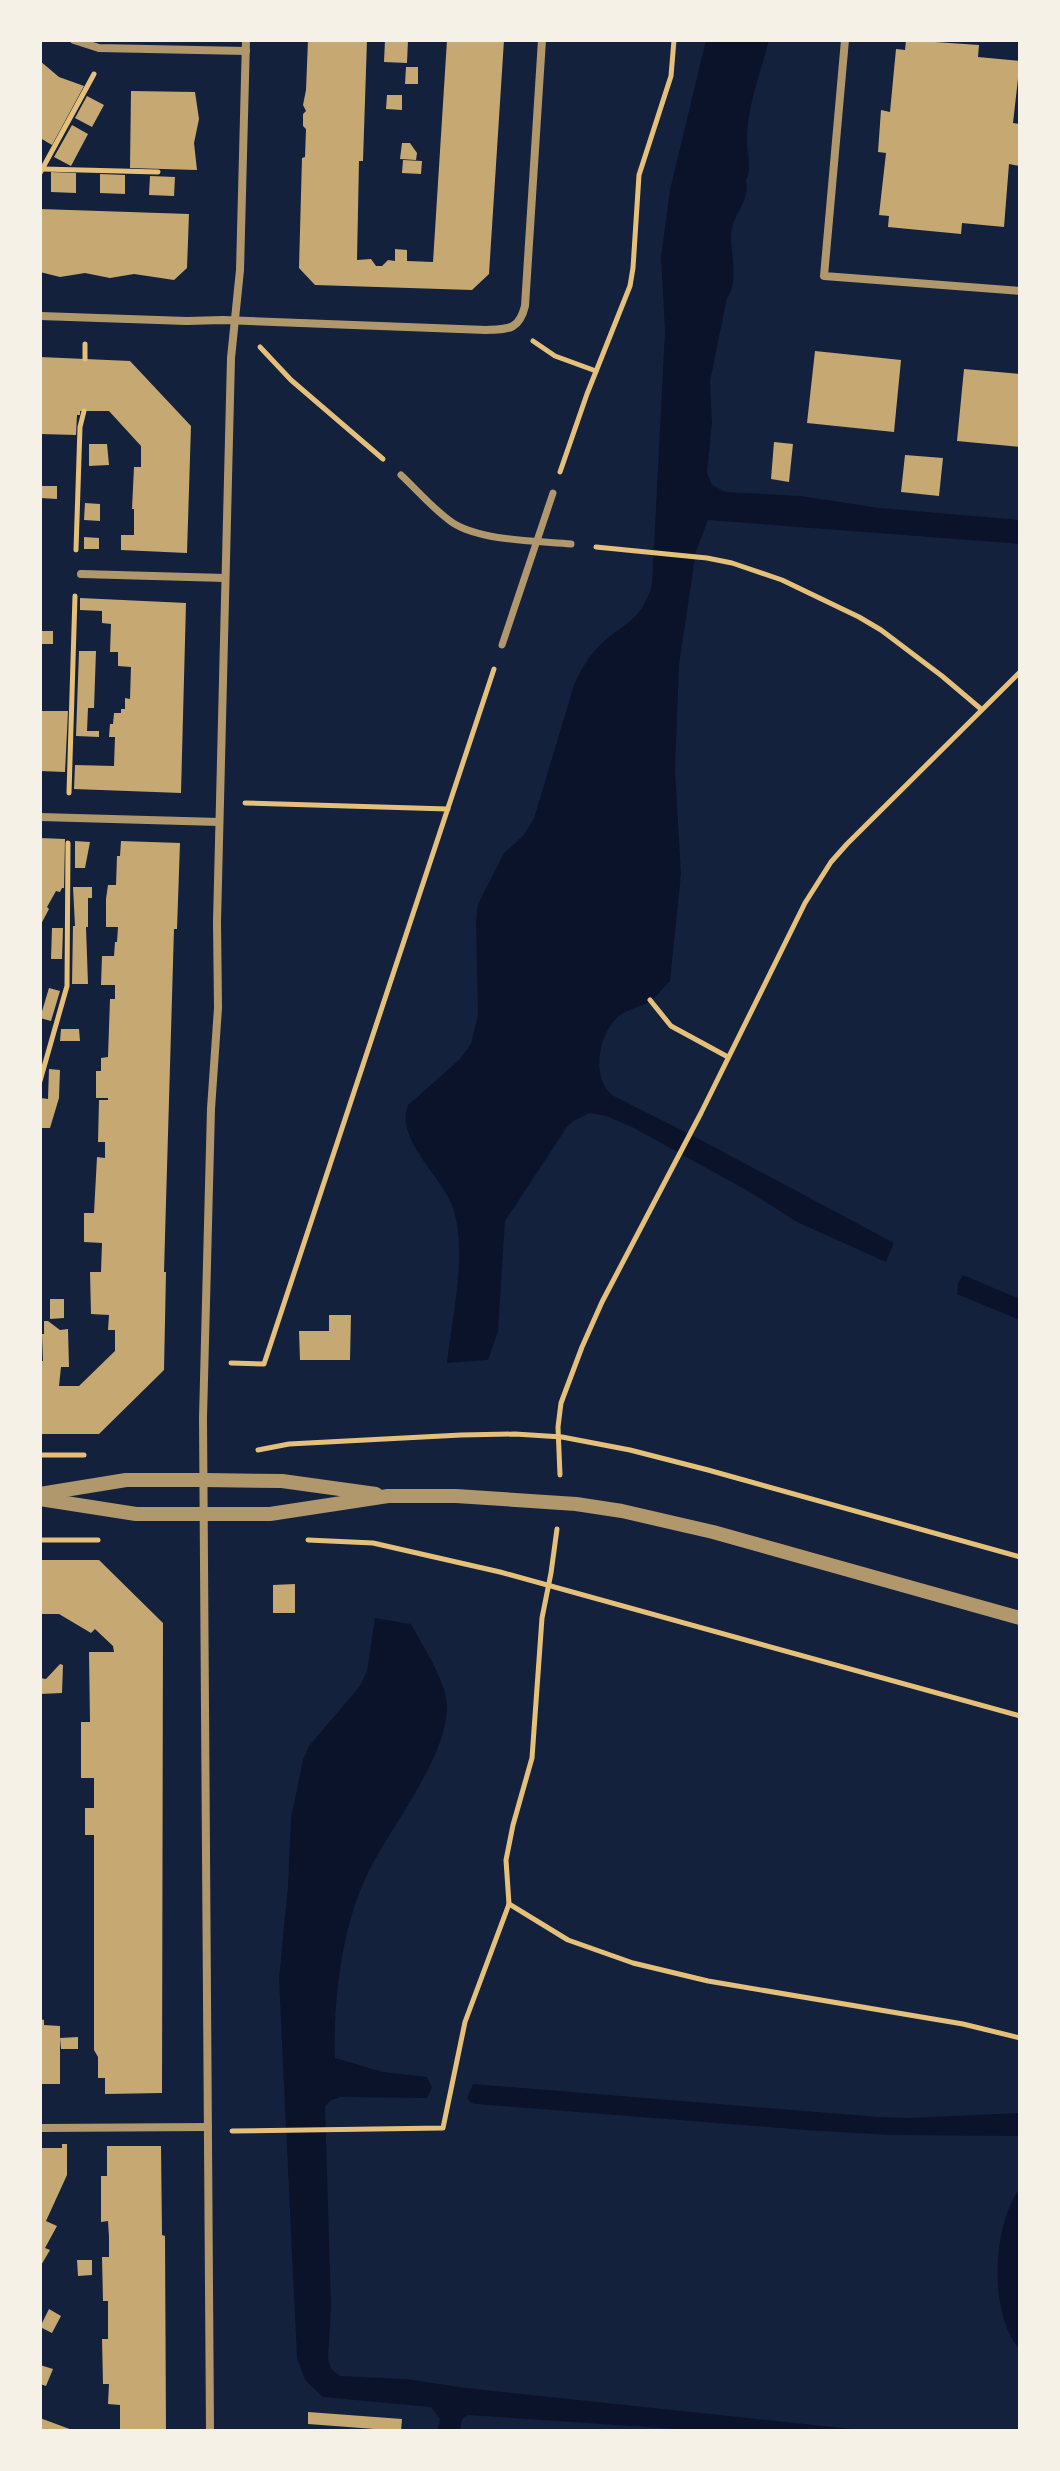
<svg xmlns="http://www.w3.org/2000/svg" width="1060" height="2471" font-family="Quicksand,sans-serif">
<style>
.water{fill:#0b132b}
.building{fill:#c6a872}
.lines{fill:none;stroke-linecap:round;stroke-linejoin:round}
.path{stroke:#e5c07b;stroke-width:5}
.pedestrian{stroke:#b1986c;stroke-width:7}
.minor{stroke:#b1986c;stroke-width:8}
.tertiary{stroke:#b1986c;stroke-width:14}
</style>
<rect width="100%" height="100%" fill="#14213d"/>
<g class="water">
<path d="M 706,40 L 769,40 C 761,72 748,103 747,137 C 746,152 753,166 746,180 C 751,201 732,215 731,235 C 731,253 739,283 727,298 L 710,381 L 712,423 L 707,473 L 712,485 L 726,492 L 801,496 L 879,508 L 1020,520 L 1020,544 L 708,520 L 696,551 L 679,665 L 675,770 L 681,874 L 670,981 C 663,988 656,998 647,1003 C 637,1008 628,1009 619,1016 C 598,1034 591,1077 612,1095 L 699,1139 L 894,1243 L 886,1262 L 797,1222 L 748,1191 L 632,1127 L 606,1116 L 590,1113 L 573,1121 L 567,1127 L 505,1221 L 498,1331 L 488,1360 L 447,1363 C 452,1317 469,1246 451,1203 C 439,1174 395,1138 408,1105 L 460,1059 L 471,1044 L 478,1015 L 476,921 L 478,904 L 504,853 L 524,835 L 534,818 L 574,685 C 580,671 588,658 598,647 C 623,622 640,624 652,585 L 665,331 L 661,257 L 670,190 Z"/>
<path d="M 963,1275 L 1020,1299 L 1020,1320 L 957,1294 L 958,1283 Z"/>
<path d="M 375,1618 L 411,1624 C 423,1647 448,1683 447,1708 C 446,1759 391,1826 368,1873 C 342,1925 333,2001 335,2058 L 383,2072 L 427,2077 L 432,2087 L 427,2098 L 341,2097 L 331,2100 L 325,2106 L 331,2306 L 328,2359 L 331,2369 L 340,2376 L 406,2379 L 466,2388 L 871,2431 L 706,2431 L 468,2415 L 462,2419 L 460,2431 L 437,2431 L 440,2419 L 431,2407 L 323,2397 L 305,2380 L 297,2358 L 279,1979 L 288,1885 L 291,1818 L 303,1760 L 309,1746 L 360,1686 L 367,1671 Z"/>
<path d="M 473,2084 L 879,2117 L 910,2118 L 1020,2113 L 1020,2136 L 890,2135 L 805,2130 L 476,2104 L 471,2103 L 467,2098 Z"/>
<path d="M 1020,2188 L 1020,2350 C 988,2313 992,2226 1020,2188 Z"/>
</g>
<g class="building">
<path d="M 308,40 L 367,40 L 363,161 L 359,161 L 357,260 L 371,259 L 376,266 L 382,266 L 388,260 L 395,261 L 395,249 L 407,250 L 407,261 L 433,262 L 447,40 L 504,40 L 489,274 L 472,290 L 315,285 L 299,268 L 302,158 L 305,157 L 306,129 L 303,126 L 303,114 L 306,111 L 303,105 L 306,90 Z"/>
<path d="M 385,40 L 408,40 L 407,63 L 384,62 Z"/>
<path d="M 906,40 L 979,45 L 978,57 L 1020,61 L 1013,123 L 1020,124 L 1020,166 L 1009,164 L 1004,227 L 962,223 L 961,234 L 888,227 L 889,216 L 879,215 L 886,153 L 878,152 L 881,110 L 890,112 L 896,49 L 905,50 Z"/>
<path d="M 40,61 L 59,77 L 84,86 L 52,145 L 40,138 Z"/>
<path d="M 406,67 L 418,67 L 418,84 L 405,84 Z"/>
<path d="M 131,91 L 195,92 L 199,119 L 194,143 L 197,170 L 130,168 Z"/>
<path d="M 387,95 L 402,95 L 402,110 L 386,109 Z"/>
<path d="M 87,96 L 104,105 L 92,127 L 75,118 Z"/>
<path d="M 72,125 L 88,134 L 71,166 L 54,157 Z"/>
<path d="M 402,143 L 410,143 L 417,153 L 416,160 L 400,159 Z"/>
<path d="M 403,160 L 422,161 L 421,174 L 402,173 Z"/>
<path d="M 51,172 L 76,173 L 76,193 L 51,192 Z"/>
<path d="M 100,174 L 125,175 L 125,194 L 100,193 Z"/>
<path d="M 150,176 L 175,177 L 174,196 L 149,195 Z"/>
<path d="M 40,209 L 189,214 L 187,268 L 174,280 L 134,274 L 110,278 L 85,273 L 60,277 L 40,272 Z"/>
<path d="M 815,351 L 901,360 L 894,432 L 807,423 Z"/>
<path d="M 40,357 L 130,361 L 191,426 L 187,553 L 121,550 L 121,535 L 134,535 L 134,509 L 132,509 L 134,467 L 141,467 L 141,446 L 109,411 L 80,411 L 80,415 L 77,415 L 76,435 L 40,434 Z"/>
<path d="M 964,369 L 1020,374 L 1020,447 L 957,441 Z"/>
<path d="M 774,442 L 793,444 L 789,482 L 771,479 Z"/>
<path d="M 89,444 L 107,444 L 109,465 L 89,466 Z"/>
<path d="M 905,455 L 943,458 L 939,496 L 901,492 Z"/>
<path d="M 40,486 L 57,486 L 57,499 L 40,498 Z"/>
<path d="M 85,503 L 100,504 L 100,521 L 84,520 Z"/>
<path d="M 84,537 L 99,538 L 99,549 L 84,549 Z"/>
<path d="M 80,598 L 186,603 L 181,793 L 74,789 L 75,765 L 114,766 L 115,737 L 109,737 L 110,724 L 113,724 L 114,713 L 121,713 L 121,709 L 125,709 L 125,698 L 130,699 L 131,667 L 118,666 L 118,652 L 110,652 L 111,624 L 102,623 L 102,611 L 80,610 Z"/>
<rect x="40" y="631" width="13" height="13"/>
<path d="M 79,651 L 96,651 L 94,708 L 88,708 L 87,731 L 99,731 L 99,737 L 76,736 Z"/>
<path d="M 40,711 L 68,711 L 65,772 L 40,771 Z"/>
<path d="M 40,838 L 65,839 L 64,888 L 62,888 L 60,892 L 56,891 L 47,907 L 49,909 L 40,926 Z"/>
<path d="M 75,841 L 90,842 L 85,868 L 75,868 Z"/>
<path d="M 121,841 L 180,843 L 177,929 L 174,929 L 165,1237 L 164,1272 L 166,1272 L 164,1370 L 99,1434 L 40,1434 L 40,1361 L 43,1361 L 42,1334 L 44,1334 L 44,1321 L 48,1321 L 60,1330 L 68,1329 L 69,1367 L 61,1367 L 59,1386 L 79,1386 L 115,1351 L 115,1330 L 108,1330 L 109,1315 L 91,1314 L 90,1272 L 101,1272 L 102,1243 L 84,1242 L 84,1213 L 94,1213 L 97,1157 L 105,1158 L 105,1142 L 98,1142 L 99,1100 L 108,1100 L 108,1098 L 96,1098 L 96,1071 L 101,1071 L 101,1058 L 108,1057 L 110,999 L 115,999 L 115,985 L 101,985 L 102,956 L 114,956 L 115,942 L 117,942 L 118,927 L 106,927 L 106,899 L 108,885 L 116,885 L 117,856 L 120,856 Z"/>
<path d="M 73,887 L 92,887 L 92,898 L 88,898 L 88,927 L 86,927 L 88,984 L 72,984 L 73,926 L 75,926 Z"/>
<path d="M 52,928 L 63,928 L 62,959 L 51,959 Z"/>
<path d="M 49,988 L 60,991 L 51,1021 L 40,1018 Z"/>
<path d="M 61,1029 L 79,1029 L 80,1041 L 60,1041 Z"/>
<path d="M 49,1069 L 60,1070 L 59,1098 L 50,1128 L 40,1128 L 40,1102 L 41,1098 L 48,1099 Z"/>
<path d="M 50,1299 L 64,1299 L 64,1318 L 50,1319 Z"/>
<path d="M 329,1315 L 351,1315 L 350,1360 L 300,1360 L 299,1331 L 329,1331 Z"/>
<path d="M 40,1560 L 99,1560 L 163,1623 L 162,2093 L 105,2094 L 105,2078 L 98,2078 L 98,2057 L 94,2050 L 94,1835 L 85,1835 L 85,1808 L 94,1808 L 94,1778 L 81,1778 L 81,1722 L 90,1722 L 89,1652 L 114,1652 L 113,1646 L 95,1629 L 91,1633 L 59,1614 L 40,1614 Z"/>
<path d="M 295,1584 L 295,1613 L 273,1613 L 273,1585 Z"/>
<path d="M 60,1664 L 63,1665 L 62,1693 L 40,1694 L 40,1678 L 46,1679 Z"/>
<path d="M 40,2019 L 44,2020 L 44,2025 L 60,2026 L 60,2084 L 40,2084 Z"/>
<path d="M 78,2037 L 78,2049 L 61,2049 L 60,2038 Z"/>
<path d="M 62,2144 L 67,2144 L 67,2175 L 46,2221 L 57,2226 L 45,2248 L 50,2250 L 40,2267 L 40,2148 L 62,2148 Z"/>
<path d="M 107,2146 L 161,2146 L 162,2235 L 165,2236 L 166,2431 L 120,2431 L 120,2405 L 108,2404 L 109,2384 L 103,2384 L 102,2339 L 108,2339 L 108,2301 L 103,2301 L 102,2257 L 109,2257 L 109,2237 L 108,2221 L 101,2222 L 101,2176 L 107,2176 Z"/>
<path d="M 77,2260 L 92,2260 L 92,2275 L 78,2276 Z"/>
<path d="M 49,2309 L 61,2316 L 52,2333 L 40,2327 Z"/>
<path d="M 40,2365 L 53,2369 L 46,2386 L 40,2384 Z"/>
<path d="M 308,2412 L 402,2419 L 401,2431 L 308,2424 Z"/>
<path d="M 40,2418 L 75,2431 L 40,2431 Z"/>
</g>
<g class="lines">
<g class="path">
<path d="M 43,169 L 158,172"/>
<path d="M 40,173 L 94,74"/>
<path d="M 533,341 L 555,356 L 596,371"/>
<path d="M 260,347 L 291,380 L 383,459"/>
<path d="M 85,359 L 85,344"/>
<path d="M 560,472 L 587,394 L 630,286 L 633,268 L 639,175 L 671,76 L 674,40"/>
<path d="M 596,547 L 707,558 L 732,563 L 782,580 L 859,617 L 881,630 L 942,676 L 981,709"/>
<path d="M 76,550 L 80,427 L 84,411"/>
<path d="M 69,793 L 75,596"/>
<path d="M 245,803 L 448,809"/>
<path d="M 650,1000 L 671,1026 L 728,1057"/>
<path d="M 40,1081 L 67,986 L 68,843"/>
<path d="M 231,1363 L 264,1364 L 494,669"/>
<path d="M 258,1450 L 289,1444 L 461,1435 L 515,1434 L 562,1437 L 630,1450 L 708,1470 L 1020,1557"/>
<path d="M 40,1455 L 84,1455"/>
<path d="M 560,1475 L 558,1427 L 561,1403 L 582,1347 L 602,1302 L 701,1113 L 805,903 L 831,862 L 847,844 L 1020,672"/>
<path d="M 40,1540 L 98,1540"/>
<path d="M 308,1540 L 373,1543 L 500,1572 L 1020,1716"/>
<path d="M 509,1904 L 568,1940 L 633,1963 L 708,1981 L 963,2024 L 1020,2038"/>
<path d="M 232,2131 L 443,2128 L 465,2022 L 509,1904 L 506,1860 L 513,1825 L 532,1758 L 542,1618 L 551,1573 L 557,1529"/>
</g>
<g class="pedestrian">
<path d="M 401,475 C 418,491 434,510 453,523 C 481,541 538,541 571,544"/>
<path d="M 502,645 L 553,493"/>
</g>
<g class="minor">
<path d="M 74,40 L 99,48 L 246,51"/>
<path d="M 845,40 L 824,276 L 1020,291"/>
<path d="M 40,316 L 187,321 L 223,320 L 486,330 C 509,329 519,330 525,306 L 542,40"/>
<path d="M 81,574 L 225,578"/>
<path d="M 40,817 L 219,822"/>
<path d="M 40,2128 L 208,2127"/>
<path d="M 210,2431 L 203,1418 L 211,1109 L 218,1008 L 217,922 L 231,358 L 240,270 L 246,40"/>
</g>
<g class="tertiary">
<path d="M 40,1494 L 126,1480 L 204,1480 L 282,1481 L 376,1494"/>
<path d="M 40,1499 L 136,1514 L 270,1514 L 388,1496 L 456,1496 L 576,1504 L 622,1511 L 713,1532 L 1020,1618"/>
</g>
</g>
<rect width="1060" height="2471" fill="none" stroke="#f6f1e7" stroke-width="84"/>
</svg>
